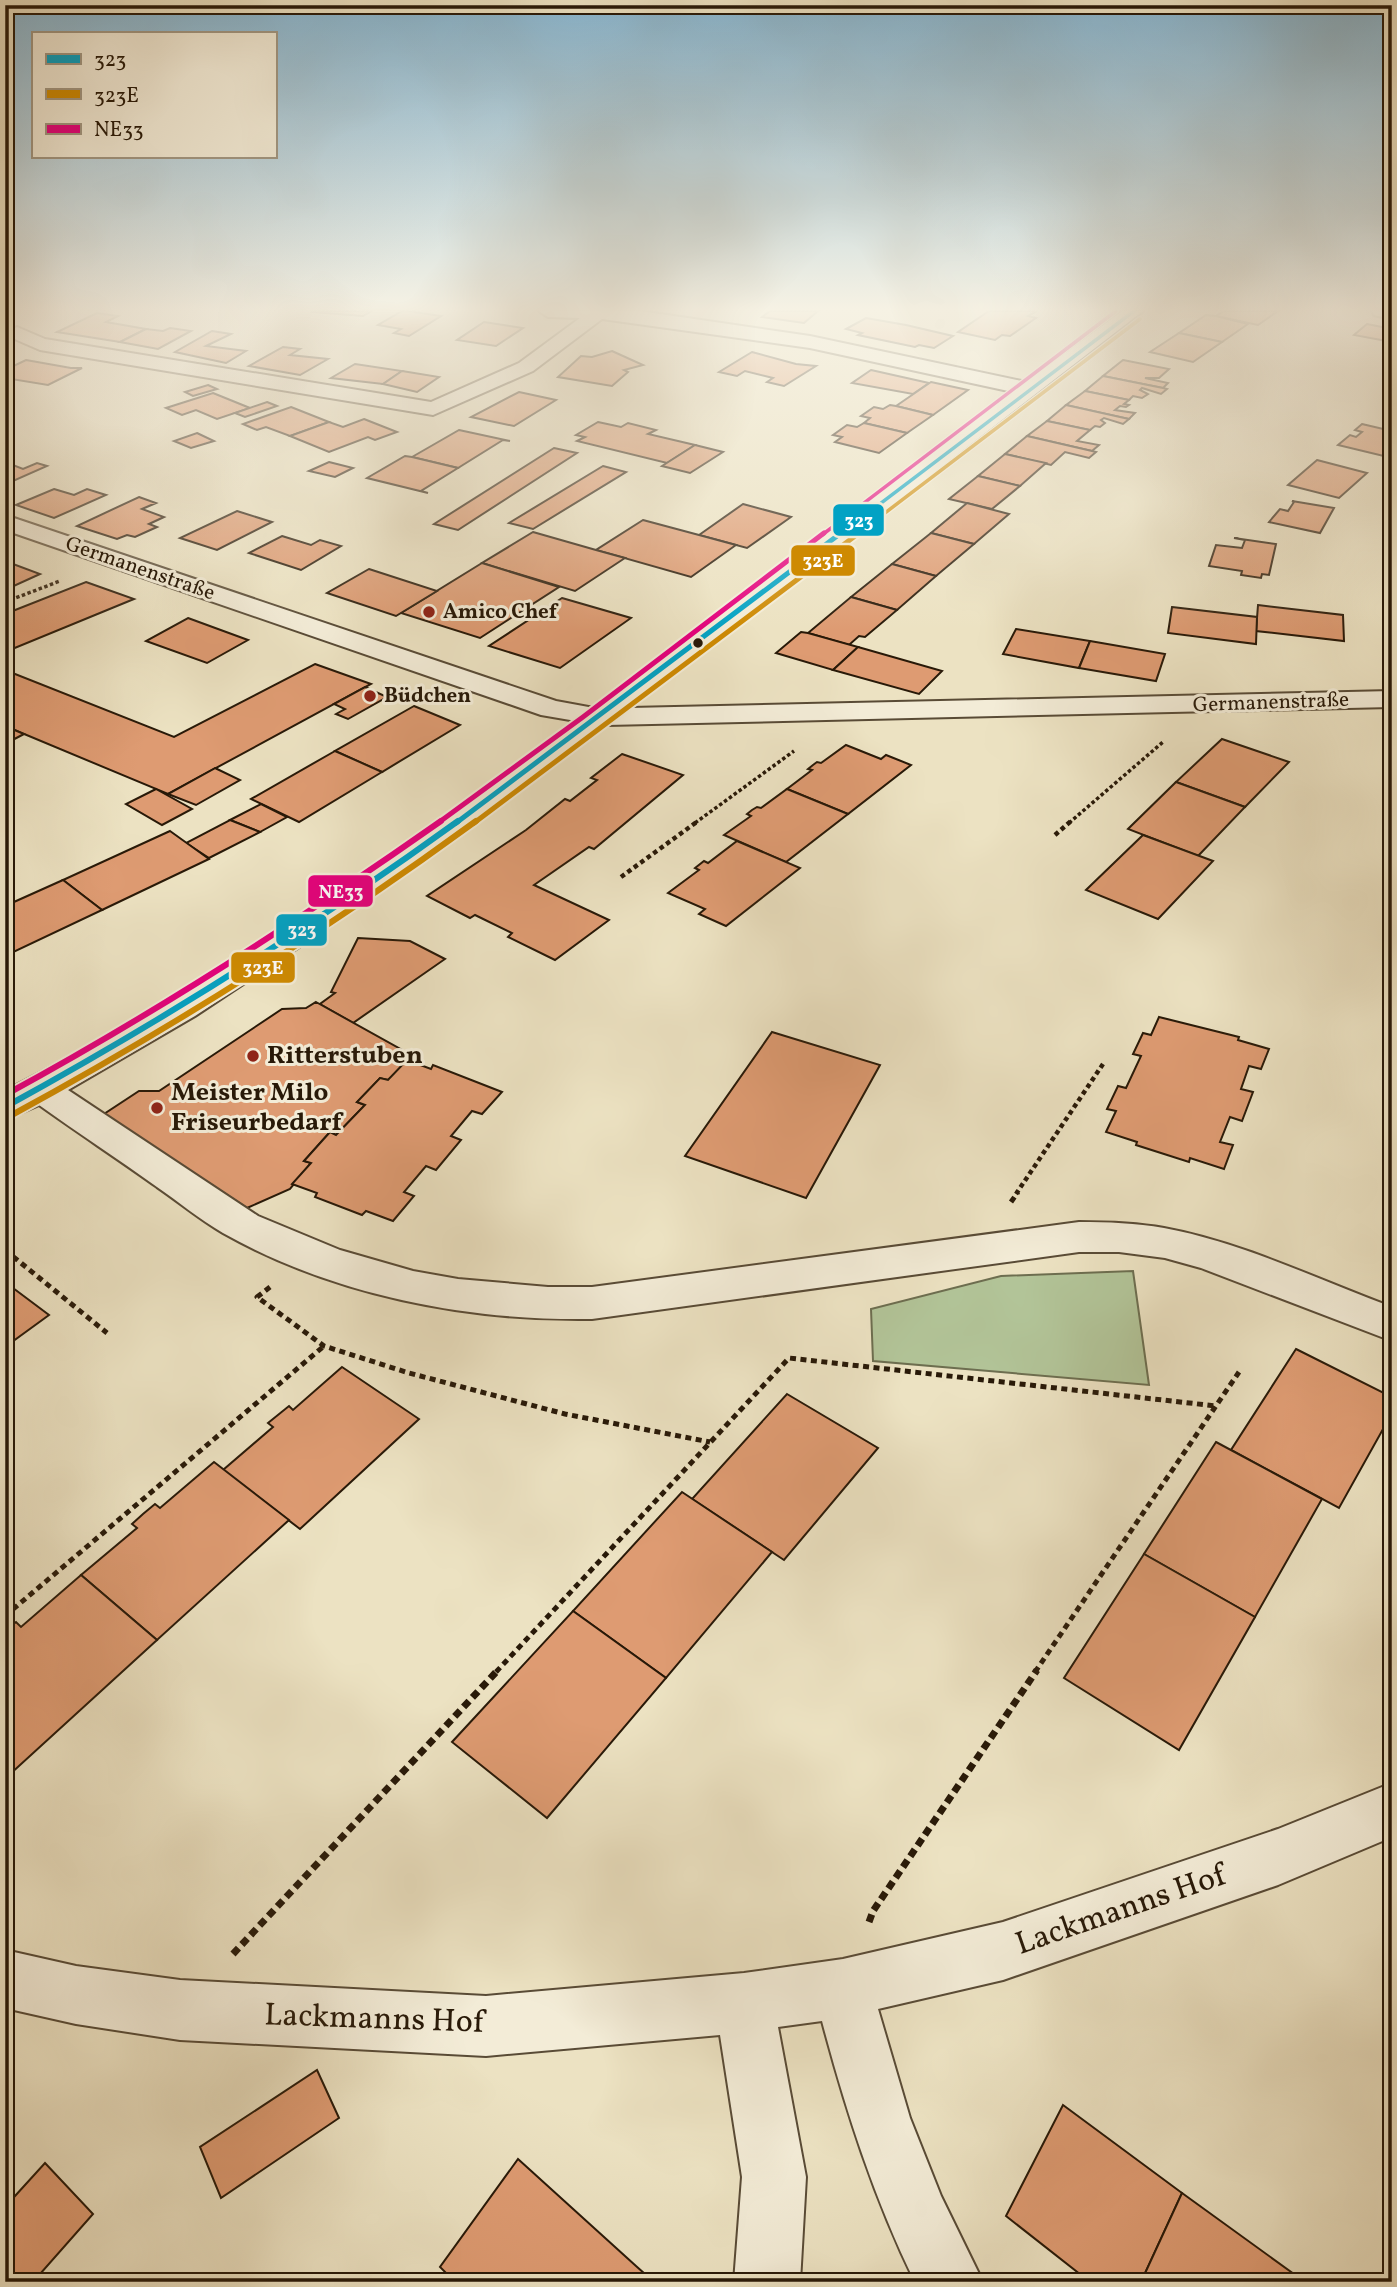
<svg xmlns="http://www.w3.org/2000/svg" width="1397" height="2287" font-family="Vollkorn,serif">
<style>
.green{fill:#b2c498;stroke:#6d6e50;stroke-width:2}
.building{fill:#de9b72;stroke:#281908;stroke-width:2}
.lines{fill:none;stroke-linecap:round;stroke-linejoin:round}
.minor-casing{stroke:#594b36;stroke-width:4}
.path-far3{stroke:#281908;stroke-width:3.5;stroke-dasharray:3.5 2.5;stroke-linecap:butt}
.path-far2{stroke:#281908;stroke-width:4.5;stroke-dasharray:4.5 3.5;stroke-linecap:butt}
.path-far1{stroke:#281908;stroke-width:5;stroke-dasharray:6 4.5;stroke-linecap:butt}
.path{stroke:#281908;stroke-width:7;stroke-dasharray:8 5;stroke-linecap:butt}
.minor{fill:#f3ecd7;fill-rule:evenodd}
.bus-1-far2-casing{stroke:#f3ecd7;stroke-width:6}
.bus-1-far1-casing{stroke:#f3ecd7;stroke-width:9}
.bus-1-casing{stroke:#f3ecd7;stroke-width:10}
.bus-2-far2-casing{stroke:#f3ecd7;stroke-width:6}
.bus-2-far1-casing{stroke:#f3ecd7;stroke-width:9}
.bus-2-casing{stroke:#f3ecd7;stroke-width:10}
.bus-3-far2-casing{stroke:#f3ecd7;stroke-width:6}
.bus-3-far1-casing{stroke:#f3ecd7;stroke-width:9}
.bus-3-casing{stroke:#f3ecd7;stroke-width:10}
.bus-1-far2{stroke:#02a2c4;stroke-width:3.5}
.bus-1-far1{stroke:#02a2c4;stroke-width:5}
.bus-1{stroke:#02a2c4;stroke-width:6}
.bus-2-far2{stroke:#ce8a02;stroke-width:3.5}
.bus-2-far1{stroke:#ce8a02;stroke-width:5}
.bus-2{stroke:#ce8a02;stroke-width:6}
.bus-3-far2{stroke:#e5007d;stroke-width:3.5}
.bus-3-far1{stroke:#e5007d;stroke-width:5}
.bus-3{stroke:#e5007d;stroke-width:6}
.poi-dot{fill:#8f2418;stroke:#f3ecd7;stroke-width:2.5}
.bus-dot{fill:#281908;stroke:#f3ecd7;stroke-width:2.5}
.labels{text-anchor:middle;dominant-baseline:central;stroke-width:6;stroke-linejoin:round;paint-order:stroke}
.far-street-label{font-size:21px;fill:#281908;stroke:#f3ecd7}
.far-poi-label{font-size:21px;font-weight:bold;fill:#281908;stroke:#f3ecd7;text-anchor:start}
.poi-label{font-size:26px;font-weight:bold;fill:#281908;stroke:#f3ecd7;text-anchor:start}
.near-street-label{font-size:32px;fill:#281908;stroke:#f3ecd7}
.line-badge{stroke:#f3ecd7;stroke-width:2.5}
.badge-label{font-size:19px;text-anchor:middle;font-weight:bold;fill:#fff}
</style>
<rect width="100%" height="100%" fill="#ece2c2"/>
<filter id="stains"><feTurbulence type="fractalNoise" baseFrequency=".00286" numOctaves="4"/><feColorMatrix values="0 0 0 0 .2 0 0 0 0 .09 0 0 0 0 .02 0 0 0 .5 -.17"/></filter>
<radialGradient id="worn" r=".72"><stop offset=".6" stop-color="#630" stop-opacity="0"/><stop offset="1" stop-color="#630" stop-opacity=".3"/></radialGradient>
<path class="green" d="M 1133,1271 L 1149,1385 L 873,1361 L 871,1309 L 1001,1276 Z"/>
<g class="building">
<path d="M 372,311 L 363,316 L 312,312 L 313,311 Z"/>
<path d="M 402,311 L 408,311 L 441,316 L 409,336 L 394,333 L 401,329 L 378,325 Z"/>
<path d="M 770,311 L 818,311 L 804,323 L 762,317 Z"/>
<path d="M 989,311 L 1032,311 L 1035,312 L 1028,316 L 1036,318 L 1010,336 L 1002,335 L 995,340 L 958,332 Z"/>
<path d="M 1224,311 L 1278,311 L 1258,325 L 1216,316 Z"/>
<path d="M 97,313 L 118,316 L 106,322 L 146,329 L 120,342 L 57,332 Z"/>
<path d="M 1206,315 L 1216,316 L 1248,324 L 1222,342 L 1179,333 Z"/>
<path d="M 866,318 L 906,325 L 953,336 L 934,348 L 919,345 L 915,347 L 858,335 L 862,333 L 846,329 Z"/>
<path d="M 484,322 L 523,328 L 496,346 L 457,340 Z"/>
<path d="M 1367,324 L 1392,329 L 1392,342 L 1354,335 Z"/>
<path d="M 170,328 L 191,331 L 158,349 L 120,342 L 146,329 L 163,331 Z"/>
<path d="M 212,331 L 231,334 L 206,346 L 246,351 L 226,363 L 175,352 Z"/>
<path d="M 1179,333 L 1222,342 L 1193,362 L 1150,352 Z"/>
<path d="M 283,347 L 300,349 L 290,355 L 328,359 L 300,375 L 249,366 Z"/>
<path d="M 612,351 L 643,365 L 624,370 L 628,372 L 612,386 L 558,377 L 581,356 L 592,357 Z"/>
<path d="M 752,352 L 796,364 L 816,366 L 784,386 L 767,382 L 773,378 L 745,371 L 737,376 L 719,372 Z"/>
<path d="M 26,360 L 71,368 L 82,368 L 48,385 L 5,378 L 5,370 Z"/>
<path d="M 1123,360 L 1169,369 L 1159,378 L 1145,378 L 1168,383 L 1163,388 L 1103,376 Z"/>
<path d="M 355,364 L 402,371 L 383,384 L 331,378 Z"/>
<path d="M 871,370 L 929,383 L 913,394 L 852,383 Z"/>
<path d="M 402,371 L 439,377 L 417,392 L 383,384 Z"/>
<path d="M 1103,376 L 1163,388 L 1167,389 L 1161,394 L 1142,388 L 1140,390 L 1148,394 L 1142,398 L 1133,396 L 1129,400 L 1085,391 Z"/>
<path d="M 931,382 L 968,390 L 933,415 L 896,406 Z"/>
<path d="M 208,385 L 217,389 L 193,396 L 185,392 Z"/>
<path d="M 1085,391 L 1129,400 L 1124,404 L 1129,405 L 1126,407 L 1120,406 L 1115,410 L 1135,413 L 1129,419 L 1066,405 Z"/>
<path d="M 519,392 L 556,400 L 514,426 L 471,417 Z"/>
<path d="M 213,393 L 250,408 L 217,419 L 196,410 L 182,415 L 166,408 Z"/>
<path d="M 267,402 L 277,406 L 245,417 L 235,413 Z"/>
<path d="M 890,405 L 896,406 L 933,415 L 907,433 L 864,423 L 870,418 L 861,416 L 874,407 L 883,409 Z"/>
<path d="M 1066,405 L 1129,419 L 1123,424 L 1104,418 L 1101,420 L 1105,423 L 1100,427 L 1095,426 L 1090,430 L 1047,421 Z"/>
<path d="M 291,407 L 329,422 L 290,436 L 266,427 L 257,430 L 243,424 Z"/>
<path d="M 364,419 L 397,432 L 375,440 L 368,437 L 329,452 L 290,436 L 329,422 L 343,427 Z"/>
<path d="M 1047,421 L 1090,430 L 1077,441 L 1099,445 L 1092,451 L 1027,436 Z"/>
<path d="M 598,422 L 621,427 L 628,423 L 656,430 L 648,434 L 695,445 L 667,463 L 577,441 L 585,437 L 576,435 Z"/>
<path d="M 864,423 L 907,433 L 879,453 L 835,442 L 842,437 L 833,435 L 847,425 L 857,427 Z"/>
<path d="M 1362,424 L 1392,431 L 1392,458 L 1338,445 L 1350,435 L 1356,437 L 1362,432 L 1355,430 Z"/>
<path d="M 459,430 L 510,441 L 503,440 L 458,468 L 412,457 Z"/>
<path d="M 197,433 L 214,441 L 191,448 L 174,441 Z"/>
<path d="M 1027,436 L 1092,451 L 1096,452 L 1089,458 L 1065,452 L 1051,465 L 1005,454 Z"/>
<path d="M 695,445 L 723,452 L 690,473 L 662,466 Z"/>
<path d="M 554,448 L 577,453 L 458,530 L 434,524 Z"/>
<path d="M 1005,454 L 1046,463 L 1020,486 L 978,476 Z"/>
<path d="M 405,456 L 412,457 L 458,468 L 421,491 L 428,493 L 367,478 Z"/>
<path d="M 1317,460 L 1367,473 L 1339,498 L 1288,485 Z"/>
<path d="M 5,462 L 23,469 L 37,463 L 47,466 L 6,484 L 10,486 L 5,488 Z"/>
<path d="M 329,462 L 353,468 L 335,477 L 309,471 Z"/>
<path d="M 603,466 L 626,472 L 533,529 L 509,523 Z"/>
<path d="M 978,476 L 1020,486 L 992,509 L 949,499 Z"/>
<path d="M 54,489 L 74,495 L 87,489 L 106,495 L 54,518 L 16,505 Z"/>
<path d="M 139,497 L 156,503 L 142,509 L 164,517 L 149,524 L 157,527 L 135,537 L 127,535 L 117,539 L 77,526 Z"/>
<path d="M 1292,501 L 1334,508 L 1320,533 L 1269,522 L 1280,509 L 1288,511 L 1294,502 Z"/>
<path d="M 967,503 L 1009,514 L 974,544 L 931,533 Z"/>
<path d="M 743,504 L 791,517 L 747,548 L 699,535 Z"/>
<path d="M 237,511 L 272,522 L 217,550 L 180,538 Z"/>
<path d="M 643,520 L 699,535 L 736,545 L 691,577 L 596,550 Z"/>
<path d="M 533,532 L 596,550 L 625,558 L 575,591 L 482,563 Z"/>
<path d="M 931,533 L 974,544 L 936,576 L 892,564 Z"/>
<path d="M 282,536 L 311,545 L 320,540 L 341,546 L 301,570 L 249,553 Z"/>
<path d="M 1234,538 L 1276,544 L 1269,575 L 1262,574 L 1261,578 L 1241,575 L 1242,571 L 1209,566 L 1216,545 L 1242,548 L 1245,540 Z"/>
<path d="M 5,561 L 40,574 L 5,590 Z"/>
<path d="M 482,563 L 559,587 L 480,638 L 401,613 Z"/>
<path d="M 892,564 L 936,576 L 897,610 L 851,597 Z"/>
<path d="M 369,569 L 437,591 L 396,616 L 327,593 Z"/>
<path d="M 86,582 L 134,599 L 5,652 L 5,614 Z"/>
<path d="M 851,597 L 897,610 L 865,637 L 859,636 L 849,645 L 808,633 Z"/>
<path d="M 562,598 L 631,618 L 560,668 L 489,646 Z"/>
<path d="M 1258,605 L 1343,615 L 1344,641 L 1256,631 Z"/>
<path d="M 1172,607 L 1257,617 L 1256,644 L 1168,633 Z"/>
<path d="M 188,618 L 248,640 L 207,663 L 146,641 Z"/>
<path d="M 1016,629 L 1090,641 L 1079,668 L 1003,654 Z"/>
<path d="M 801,632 L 808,633 L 858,647 L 833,670 L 776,653 Z"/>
<path d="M 1090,641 L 1165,654 L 1156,681 L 1079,668 Z"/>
<path d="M 858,647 L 942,671 L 919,694 L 833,670 Z"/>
<path d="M 315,664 L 371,684 L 168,794 L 5,726 L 5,670 L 174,737 Z"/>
<path d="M 365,687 L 387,697 L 348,719 L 336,714 L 345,709 L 334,704 Z"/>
<path d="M 414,706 L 460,725 L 382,772 L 335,751 Z"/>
<path d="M 5,726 L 24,734 L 5,744 Z"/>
<path d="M 1222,739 L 1289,762 L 1245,807 L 1176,782 Z"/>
<path d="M 846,745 L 881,759 L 886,755 L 911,765 L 848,814 L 787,789 L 812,770 L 808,769 L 813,765 L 817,762 L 821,763 Z"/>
<path d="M 335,751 L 382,772 L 299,822 L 251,799 Z"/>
<path d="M 622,754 L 683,775 L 594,849 L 589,847 L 534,885 L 609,920 L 555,960 L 508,937 L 512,933 L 475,915 L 470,918 L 427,896 L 526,830 L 565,799 L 570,801 L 597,780 L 591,778 Z"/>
<path d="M 215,768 L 240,780 L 196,805 L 168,794 Z"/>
<path d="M 1176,782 L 1245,807 L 1198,856 L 1128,829 Z"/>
<path d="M 156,789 L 192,809 L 162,825 L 126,804 Z"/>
<path d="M 787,789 L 848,814 L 786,862 L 724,835 L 751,816 L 747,814 L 752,810 L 757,807 L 761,808 Z"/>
<path d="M 261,804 L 287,817 L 260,832 L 230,820 Z"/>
<path d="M 230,820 L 260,832 L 209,858 L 186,843 Z"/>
<path d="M 170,831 L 209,859 L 102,910 L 63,880 Z"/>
<path d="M 1143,835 L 1213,861 L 1158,919 L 1086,890 Z"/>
<path d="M 737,841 L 800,868 L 726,926 L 699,914 L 705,909 L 668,893 L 699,870 L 695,868 L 704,861 L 708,863 Z"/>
<path d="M 63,880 L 102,910 L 5,956 L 5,906 Z"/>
<path d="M 358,938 L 410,941 L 445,959 L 353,1023 L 320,1004 L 335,993 L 331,992 Z"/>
<path d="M 316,1002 L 413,1056 L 388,1080 L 380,1078 L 357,1102 L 365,1105 L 336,1135 L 330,1132 L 304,1161 L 311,1163 L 290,1189 L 247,1208 L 104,1114 L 139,1091 L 159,1091 L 282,1009 L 306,1008 Z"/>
<path d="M 1159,1017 L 1239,1037 L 1238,1040 L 1269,1049 L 1261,1069 L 1249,1066 L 1241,1089 L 1253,1092 L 1242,1121 L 1230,1117 L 1220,1142 L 1233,1145 L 1224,1169 L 1190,1158 L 1189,1162 L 1136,1145 L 1137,1142 L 1106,1132 L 1116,1111 L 1107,1109 L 1118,1086 L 1126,1088 L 1141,1056 L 1133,1054 L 1143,1033 L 1151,1035 Z"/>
<path d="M 772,1032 L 880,1065 L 806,1198 L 685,1156 Z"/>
<path d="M 407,1060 L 431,1069 L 433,1065 L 502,1092 L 482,1114 L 472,1111 L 451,1136 L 461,1140 L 436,1170 L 426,1166 L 404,1192 L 414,1196 L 393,1221 L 366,1211 L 362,1215 L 315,1197 L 317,1193 L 292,1184 L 311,1163 L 304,1161 L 330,1132 L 336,1135 L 365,1105 L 357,1102 L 380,1078 L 388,1080 Z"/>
<path d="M 5,1282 L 49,1315 L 5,1347 Z"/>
<path d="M 1296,1349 L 1392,1397 L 1392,1413 L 1339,1508 L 1231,1450 Z"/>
<path d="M 342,1367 L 419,1419 L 300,1529 L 223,1470 L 273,1427 L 268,1423 L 289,1406 L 293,1410 Z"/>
<path d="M 787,1394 L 878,1448 L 784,1560 L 692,1499 Z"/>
<path d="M 1216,1442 L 1322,1499 L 1255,1617 L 1144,1554 Z"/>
<path d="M 214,1462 L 289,1520 L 157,1640 L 81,1575 L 137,1528 L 132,1524 L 143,1514 L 155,1504 L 160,1508 Z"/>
<path d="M 682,1492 L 772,1552 L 666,1678 L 573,1611 Z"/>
<path d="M 1144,1554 L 1255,1617 L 1179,1750 L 1064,1678 Z"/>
<path d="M 81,1575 L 157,1640 L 8,1776 L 5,1774 L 5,1631 L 16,1622 L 21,1627 Z"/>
<path d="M 573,1611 L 666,1678 L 547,1818 L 452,1742 Z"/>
<path d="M 317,2070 L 339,2118 L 221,2198 L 200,2147 Z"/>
<path d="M 1063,2105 L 1182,2193 L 1141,2282 L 1090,2282 L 1006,2216 Z"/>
<path d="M 518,2159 L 636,2266 L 654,2282 L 455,2282 L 440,2267 Z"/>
<path d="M 45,2163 L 93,2214 L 33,2282 L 5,2282 L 5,2207 Z"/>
<path d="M 1182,2193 L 1305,2282 L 1141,2282 Z"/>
</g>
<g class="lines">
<defs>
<g id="minor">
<path d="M 539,311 L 640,311 L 810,336 L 1026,382 L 1122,311 L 1143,311 L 630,708 L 1392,691 L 1392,707 L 607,725 L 474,825 L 308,941 L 195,1016 L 68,1090 L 258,1216 L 340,1250 L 413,1271 L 458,1279 L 548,1287 L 592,1287 L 1079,1222 C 1108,1222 1136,1223 1164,1228 C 1241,1242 1319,1280 1392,1307 L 1392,1341 L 1201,1268 L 1165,1258 L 1119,1252 L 1079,1252 L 592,1319 C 466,1321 333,1295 223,1233 C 199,1219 179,1202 157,1187 C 118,1159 78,1133 39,1105 L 5,1120 L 5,1091 C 207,987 393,856 576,721 L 541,715 L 5,530 L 5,515 L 556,701 L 594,708 L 1013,392 L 810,348 L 602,319 L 533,371 L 433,415 L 40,350 L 10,337 L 7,333 L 17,327 L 45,339 L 431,402 L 519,363 L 580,318 L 548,317 Z"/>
<path d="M 1372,311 L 1392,311 L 1392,319 L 1374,315 Z"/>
<path d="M 1392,1783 L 1392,1837 L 1278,1885 L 1003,1980 L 878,2009 L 910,2118 L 941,2196 L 983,2282 L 915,2282 C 874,2198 846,2111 822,2021 L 778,2027 L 806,2177 L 800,2282 L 734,2282 L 742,2177 L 720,2035 L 486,2056 L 180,2040 L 76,2024 L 5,2008 L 5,1950 L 76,1966 L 180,1980 L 486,1996 L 744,1973 L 843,1959 L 1003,1922 L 1278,1829 Z"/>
</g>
</defs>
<use href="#minor" class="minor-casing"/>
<g class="path-far3">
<path d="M 5,602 L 60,581"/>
<path d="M 695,823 L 794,751"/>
<path d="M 1069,823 L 1163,742"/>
</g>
<g class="path-far2">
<path d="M 1055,835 L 1071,821"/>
<path d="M 621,877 L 698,821"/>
<path d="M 1016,1194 L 1103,1064"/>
</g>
<g class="path-far1">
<path d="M 1011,1202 L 1018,1192"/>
<path d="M 5,1250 L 107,1333"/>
<path d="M 270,1287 L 257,1297 L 324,1346 L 409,1373 L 565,1414 L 710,1442"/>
<path d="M 5,1616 L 324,1346"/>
<path d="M 496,1672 L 789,1358 L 1216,1406"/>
<path d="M 1035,1672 L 1239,1372"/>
</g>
<g class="path">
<path d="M 869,1922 L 873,1911 L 1037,1670"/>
<path d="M 233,1954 L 498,1670"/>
</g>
<use href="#minor" class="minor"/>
<defs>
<path id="bus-1-far2" d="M 839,535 L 1134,311"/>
<path id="bus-1-far1" d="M 456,823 L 841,533"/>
<path id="bus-1" d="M 5,1107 C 162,1021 313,926 458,821"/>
<path id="bus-2-far2" d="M 856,535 L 1140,319"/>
<path id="bus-2-far1" d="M 474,823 L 859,533"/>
<path id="bus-2" d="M 10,1116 C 172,1028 327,930 476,821"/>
<path id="bus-3-far2" d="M 822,535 L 1116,311"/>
<path id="bus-3-far1" d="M 438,823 L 583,717 L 824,533"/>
<path id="bus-3" d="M 5,1095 C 156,1013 300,920 441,821"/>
</defs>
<use href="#bus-1-far2" class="bus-1-far2-casing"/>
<use href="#bus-1-far1" class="bus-1-far1-casing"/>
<use href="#bus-1" class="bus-1-casing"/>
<use href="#bus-2-far2" class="bus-2-far2-casing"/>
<use href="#bus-2-far1" class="bus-2-far1-casing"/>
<use href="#bus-2" class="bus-2-casing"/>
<use href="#bus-3-far2" class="bus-3-far2-casing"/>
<use href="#bus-3-far1" class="bus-3-far1-casing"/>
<use href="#bus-3" class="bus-3-casing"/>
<use href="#bus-1-far2" class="bus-1-far2"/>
<use href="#bus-1-far1" class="bus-1-far1"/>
<use href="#bus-1" class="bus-1"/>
<use href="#bus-2-far2" class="bus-2-far2"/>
<use href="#bus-2-far1" class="bus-2-far1"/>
<use href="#bus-2" class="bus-2"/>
<use href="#bus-3-far2" class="bus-3-far2"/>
<use href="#bus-3-far1" class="bus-3-far1"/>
<use href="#bus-3" class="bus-3"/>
</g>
<linearGradient id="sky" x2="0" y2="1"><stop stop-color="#88b8d4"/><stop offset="0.49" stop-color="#f6f2e4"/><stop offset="1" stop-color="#f6f2e4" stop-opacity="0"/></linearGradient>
<rect width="1397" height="631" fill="url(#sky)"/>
<g class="poi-dot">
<circle cx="429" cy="612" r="7"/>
<circle cx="370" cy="696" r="7"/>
<circle cx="253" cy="1056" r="7"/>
<circle cx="157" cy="1108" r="7"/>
</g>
<circle class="bus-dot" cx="698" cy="643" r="6"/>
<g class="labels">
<g class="far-street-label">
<text transform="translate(140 569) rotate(19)">Germanenstraße</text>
<text transform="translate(1271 703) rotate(-2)">Germanenstraße</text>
</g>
<g class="far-poi-label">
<text x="443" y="612">Amico Chef</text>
<text x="384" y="696">Büdchen</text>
</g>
<g class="poi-label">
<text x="267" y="1056">Ritterstuben</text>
<text x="171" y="1093">Meister Milo<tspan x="171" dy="30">Friseurbedarf</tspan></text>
</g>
<g class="near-street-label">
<text transform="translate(1121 1911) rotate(-19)">Lackmanns Hof</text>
<text transform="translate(374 2020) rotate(2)">Lackmanns Hof</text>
</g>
</g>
<g class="line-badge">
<rect x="832" y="503" width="53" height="34" rx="7" fill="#02a2c4"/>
<rect x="790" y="544" width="66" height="33" rx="7" fill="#ce8a02"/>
<rect x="307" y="874" width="67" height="34" rx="7" fill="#e5007d"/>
<rect x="275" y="913" width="53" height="34" rx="7" fill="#02a2c4"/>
<rect x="230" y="951" width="66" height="33" rx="7" fill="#ce8a02"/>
</g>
<g class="badge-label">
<text x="859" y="527">323</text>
<text x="823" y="567">323E</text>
<text x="341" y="898">NE33</text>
<text x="302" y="936">323</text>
<text x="263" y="974">323E</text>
</g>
<rect width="1397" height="2287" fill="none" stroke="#ece2c2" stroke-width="28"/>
<rect x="7" y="7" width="1383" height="2273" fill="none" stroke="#281908" stroke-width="3.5"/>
<rect x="14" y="14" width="1369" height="2259" fill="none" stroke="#281908" stroke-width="2"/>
<rect x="32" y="32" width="245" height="126" fill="#f3ecd7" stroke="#a29884" stroke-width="2"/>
<rect x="46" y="54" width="35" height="10" fill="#02a2c4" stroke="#a29884" stroke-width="2"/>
<text x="94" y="66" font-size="21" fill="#281908">323</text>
<rect x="46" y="89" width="35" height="10" fill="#ce8a02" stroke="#a29884" stroke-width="2"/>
<text x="94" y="102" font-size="21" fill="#281908">323E</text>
<rect x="46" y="124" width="35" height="10" fill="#e5007d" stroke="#a29884" stroke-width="2"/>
<text x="94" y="136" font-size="21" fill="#281908">NE33</text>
<rect width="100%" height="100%" filter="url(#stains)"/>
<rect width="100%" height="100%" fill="url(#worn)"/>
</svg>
